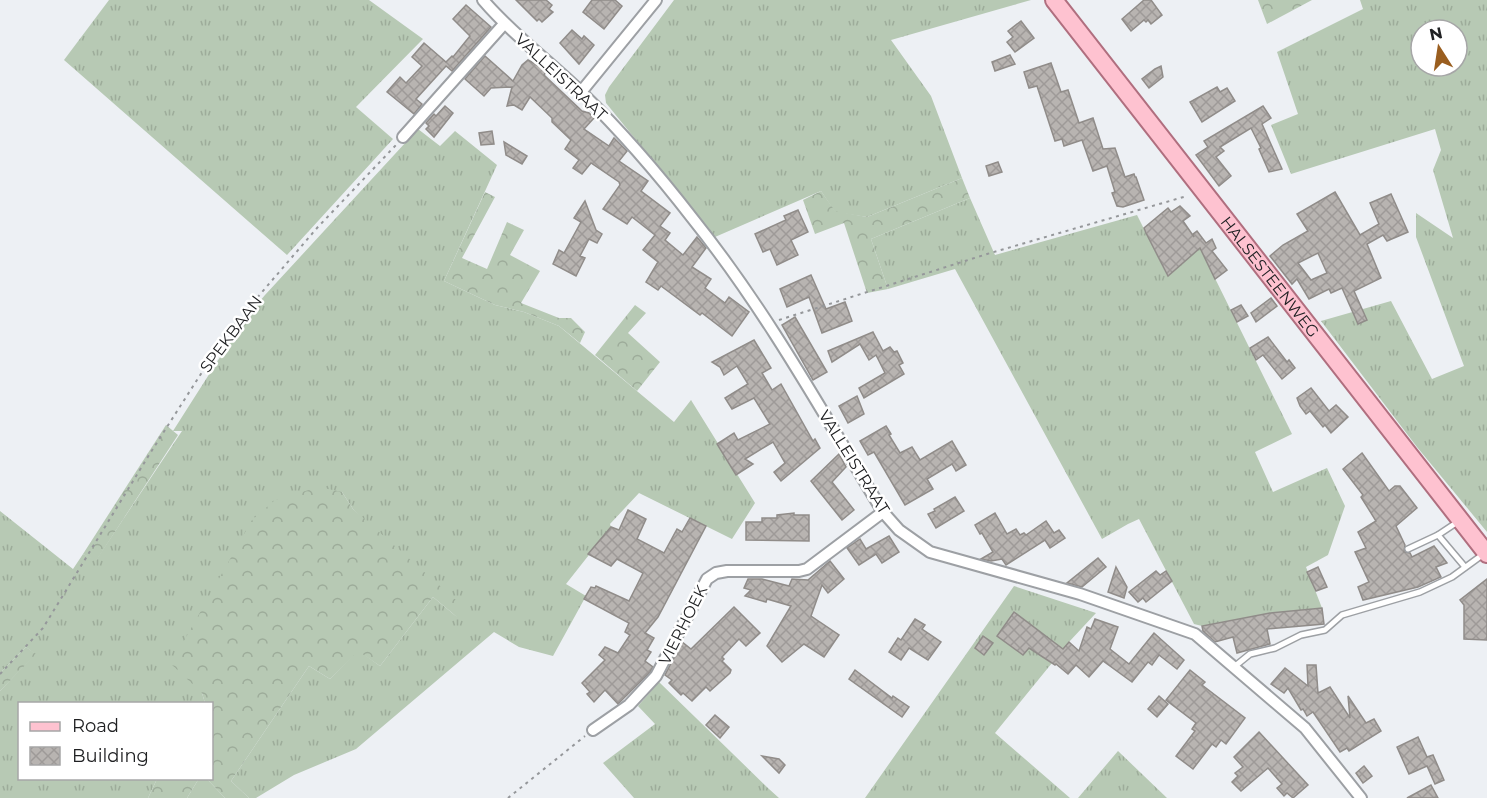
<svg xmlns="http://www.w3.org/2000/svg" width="1487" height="798" font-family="Montserrat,sans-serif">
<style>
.grass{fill:url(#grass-tufts);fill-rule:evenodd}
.forest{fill:url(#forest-crowns)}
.building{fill:url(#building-cross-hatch);stroke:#908c89;stroke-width:1.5;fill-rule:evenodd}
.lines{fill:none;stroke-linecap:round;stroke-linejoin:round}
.service-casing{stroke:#9da0a4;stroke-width:8}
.minor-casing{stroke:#9da0a4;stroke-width:14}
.primary-casing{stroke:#b06f7f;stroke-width:20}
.path{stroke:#95979a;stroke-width:2;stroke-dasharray:3 4.5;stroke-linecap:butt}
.service{stroke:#fff;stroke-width:5}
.minor{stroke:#fff;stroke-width:10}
.primary{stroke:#fec2d0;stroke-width:16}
.labels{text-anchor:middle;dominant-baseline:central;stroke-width:5;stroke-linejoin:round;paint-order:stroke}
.street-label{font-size:16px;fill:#202123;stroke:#fff}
</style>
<defs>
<pattern id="grass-tufts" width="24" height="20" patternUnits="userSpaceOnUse" patternTransform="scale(1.5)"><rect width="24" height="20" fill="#b7c9b4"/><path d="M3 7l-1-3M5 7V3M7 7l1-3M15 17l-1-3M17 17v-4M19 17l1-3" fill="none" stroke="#9dac9a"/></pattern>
<pattern id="forest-crowns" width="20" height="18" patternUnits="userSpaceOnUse" patternTransform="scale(1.5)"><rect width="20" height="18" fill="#b7c9b4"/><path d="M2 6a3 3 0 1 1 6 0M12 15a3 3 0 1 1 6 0" fill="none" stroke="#9dac9a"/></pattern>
<pattern id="building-cross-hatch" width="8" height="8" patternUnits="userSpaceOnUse" patternTransform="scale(1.5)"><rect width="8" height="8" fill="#b8b4b1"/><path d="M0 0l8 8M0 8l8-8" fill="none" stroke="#9e9a98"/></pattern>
</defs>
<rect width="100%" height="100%" fill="#edf0f4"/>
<g class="grass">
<path d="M 109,0 L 369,0 L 423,39 L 356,107 L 393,139 L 287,255 L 64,60 Z"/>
<path d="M 674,0 L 1031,0 L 891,40 L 931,96 L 962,178 L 867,217 L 835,212 L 821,191 L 715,237 L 606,103 L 605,95 L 609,87 Z"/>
<path d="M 1360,0 L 1487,0 L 1487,532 L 1417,447 L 1321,321 L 1391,301 L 1432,379 L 1464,366 L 1416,237 L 1416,213 L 1453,238 L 1433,170 L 1441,150 L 1435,129 L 1291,174 L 1271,125 L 1298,114 L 1277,52 L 1363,9 ZM 1421,30 L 1457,30 L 1457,66 L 1421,66 Z"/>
<path d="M 418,129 L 440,146 L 455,131 L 497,165 L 444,281 L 495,305 L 524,312 L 559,326 L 674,422 L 691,400 L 755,503 L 732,539 L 639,493 L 610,524 L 611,527 L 566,584 L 586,596 L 553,656 L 519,647 L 494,632 L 356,749 L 294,775 L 256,798 L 249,798 L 231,781 L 309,666 L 330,679 L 358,650 L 380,666 L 433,597 L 457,617 L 353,509 L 342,492 L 202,693 L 205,703 L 20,704 L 20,778 L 157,779 L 148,798 L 0,798 L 0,691 L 35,654 L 26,647 L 0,673 L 0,511 L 73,569 L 83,554 L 96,560 L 182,431 L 173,431 L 243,321 L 265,295 Z"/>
<path d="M 970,198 L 995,255 L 1137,215 L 1167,275 L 1200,248 L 1292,434 L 1255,452 L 1273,492 L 1327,468 L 1345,506 L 1328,555 L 1306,567 L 1322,608 L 1270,613 L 1202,626 L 1194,624 L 1139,519 L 1128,524 L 1102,539 L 955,269 L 888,289 L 871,239 Z"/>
<path d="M 1014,586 L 1096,613 L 1069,642 L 995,733 L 1070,798 L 865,798 Z"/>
<path d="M 659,682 L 769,789 L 779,798 L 634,798 L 603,763 L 655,724 L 638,706 Z"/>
<path d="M 1118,751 L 1167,798 L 1078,798 Z"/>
<path d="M 201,778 L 207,779 L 225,798 L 187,798 L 198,780 Z"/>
</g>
<g class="forest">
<path d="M 1258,0 L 1312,0 L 1267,24 Z"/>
<path d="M 962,178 L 970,198 L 871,239 L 888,289 L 867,293 L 844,223 L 815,234 L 803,200 L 821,191 L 835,211 L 867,217 Z"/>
<path d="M 485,192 L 495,197 L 462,258 L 487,269 L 507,222 L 524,230 L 510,255 L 540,271 L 521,303 L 559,318 L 571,318 L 585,332 L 580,343 L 559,326 L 524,312 L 495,305 L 444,281 Z"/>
<path d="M 635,305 L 646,313 L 628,333 L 660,362 L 637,391 L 595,355 Z"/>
<path d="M 166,425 L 178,435 L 96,561 L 83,554 Z"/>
<path d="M 319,487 L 342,492 L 353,509 L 465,608 L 457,617 L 433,597 L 380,666 L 358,651 L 330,679 L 309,666 L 231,781 L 249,798 L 225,798 L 207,779 L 212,778 L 212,704 L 205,703 L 202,693 L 171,664 L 252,520 L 275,500 Z"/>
<path d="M 26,647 L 36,654 L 0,691 L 0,673 Z"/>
<path d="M 157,779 L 157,778 L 201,779 L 198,780 L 187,798 L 148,798 Z"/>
</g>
<g class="building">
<path d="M 516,0 L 546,0 L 552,5 L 549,9 L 553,12 L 542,22 L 539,19 L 537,21 Z"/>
<path d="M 592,0 L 615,0 L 622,6 L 604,29 L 583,12 Z"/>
<path d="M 1144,0 L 1151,0 L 1162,15 L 1151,24 L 1148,20 L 1146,22 L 1144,20 L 1131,31 L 1122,19 Z"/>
<path d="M 466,5 L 491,27 L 452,71 L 446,66 L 416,99 L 422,104 L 414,114 L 387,92 L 400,77 L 406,83 L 422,66 L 412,57 L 424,43 L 446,62 L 452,56 L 453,57 L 470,36 L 453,19 Z"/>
<path d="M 1021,21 L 1034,38 L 1015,52 L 1007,42 L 1013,37 L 1008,31 Z"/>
<path d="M 572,30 L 582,39 L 584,36 L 594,45 L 579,64 L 560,43 Z"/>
<path d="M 1010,55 L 1015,64 L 995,71 L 992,62 Z"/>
<path d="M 485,56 L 513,81 L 522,65 L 528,60 L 537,65 L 546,72 L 544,75 L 582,111 L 589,113 L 594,118 L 584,129 L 609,146 L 614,138 L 627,151 L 619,161 L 648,181 L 641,191 L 670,213 L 660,226 L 670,233 L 665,240 L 683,255 L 697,237 L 706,248 L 692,267 L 711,279 L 705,288 L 725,303 L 729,297 L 749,312 L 732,336 L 702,313 L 700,315 L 661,286 L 658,290 L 646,282 L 658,262 L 643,250 L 655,235 L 632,217 L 627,224 L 603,209 L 620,185 L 619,182 L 591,163 L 582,174 L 573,168 L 579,160 L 565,149 L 571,140 L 552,122 L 552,118 L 530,97 L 522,110 L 514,105 L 507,106 L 512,87 L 491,88 L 484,96 L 465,79 Z"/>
<path d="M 1051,63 L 1061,92 L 1068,90 L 1079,123 L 1093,118 L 1103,149 L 1115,148 L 1125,177 L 1134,174 L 1135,177 L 1136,177 L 1144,200 L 1123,207 L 1117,206 L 1112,193 L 1115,192 L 1107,166 L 1093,171 L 1082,140 L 1064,146 L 1062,139 L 1055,141 L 1037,86 L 1029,88 L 1024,72 Z"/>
<path d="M 1161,66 L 1163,77 L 1149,88 L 1142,79 L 1155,69 Z"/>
<path d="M 1217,87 L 1220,92 L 1227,88 L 1235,101 L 1202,122 L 1190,102 Z"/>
<path d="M 445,106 L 453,113 L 434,137 L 426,129 L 429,126 L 426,123 L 434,114 L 436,116 Z"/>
<path d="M 1263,106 L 1271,118 L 1262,124 L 1282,169 L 1269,172 L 1259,149 L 1261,148 L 1251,128 L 1220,147 L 1224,151 L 1216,157 L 1231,176 L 1219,186 L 1196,155 L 1208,147 L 1204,141 Z"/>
<path d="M 492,131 L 494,144 L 481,145 L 479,133 Z"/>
<path d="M 504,142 L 527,156 L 522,164 L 506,155 Z"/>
<path d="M 998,162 L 1002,172 L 989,176 L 986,166 Z"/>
<path d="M 1335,192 L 1360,235 L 1379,224 L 1370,203 L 1391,194 L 1408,232 L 1387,241 L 1383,235 L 1367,244 L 1381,278 L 1354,291 L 1367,320 L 1358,324 L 1342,288 L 1331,293 L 1329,289 L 1309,299 L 1297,279 L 1292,284 L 1270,256 L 1283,245 L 1308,231 L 1297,214 ZM 1318,253 L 1327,273 L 1311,280 L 1298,263 Z"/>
<path d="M 585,201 L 596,230 L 602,234 L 597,243 L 589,239 L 580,256 L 585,258 L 576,276 L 553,264 L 559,250 L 564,253 L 581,222 L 574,218 Z"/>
<path d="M 1180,206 L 1190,216 L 1183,221 L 1194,237 L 1193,234 L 1197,231 L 1206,243 L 1212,239 L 1216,248 L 1212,251 L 1227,270 L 1215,279 L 1200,248 L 1168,276 L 1146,233 L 1144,228 L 1168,208 L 1171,212 Z"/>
<path d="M 798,210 L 808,232 L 791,240 L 798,255 L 777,265 L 770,249 L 763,252 L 755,234 L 786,220 L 784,216 Z"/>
<path d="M 811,275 L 826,309 L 845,302 L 852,321 L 822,333 L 809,297 L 787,307 L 780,289 Z"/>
<path d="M 1271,298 L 1277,306 L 1256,322 L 1251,313 Z"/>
<path d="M 1241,305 L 1248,316 L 1237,322 L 1231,310 Z"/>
<path d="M 795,317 L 827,372 L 813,380 L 782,325 Z"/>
<path d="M 873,332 L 883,351 L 890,347 L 894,352 L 897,351 L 903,363 L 899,365 L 904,374 L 864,398 L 859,388 L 885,373 L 876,355 L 869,360 L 860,344 L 832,362 L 828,351 Z"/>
<path d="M 1268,337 L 1287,362 L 1289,360 L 1295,368 L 1282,379 L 1263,355 L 1256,360 L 1250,348 Z"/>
<path d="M 754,340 L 771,368 L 762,373 L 772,390 L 781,384 L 813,441 L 815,439 L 820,448 L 781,481 L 774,472 L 785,463 L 773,442 L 745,459 L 753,464 L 736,475 L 717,444 L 734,433 L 738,440 L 770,424 L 754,398 L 732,409 L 725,398 L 748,384 L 737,366 L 724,375 L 720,367 L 712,362 Z"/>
<path d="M 1311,388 L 1329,411 L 1336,405 L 1348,417 L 1331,433 L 1325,425 L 1323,427 L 1310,411 L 1306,414 L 1300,406 L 1297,398 Z"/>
<path d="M 857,396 L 864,414 L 848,423 L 839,406 Z"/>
<path d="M 886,426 L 891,434 L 889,435 L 900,453 L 912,447 L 920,460 L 952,441 L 966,465 L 956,471 L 952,464 L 927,479 L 933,489 L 905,505 L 874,452 L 868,455 L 860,441 Z"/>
<path d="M 1362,453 L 1389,491 L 1395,486 L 1400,486 L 1417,508 L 1396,526 L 1405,545 L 1404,552 L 1410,553 L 1412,557 L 1434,546 L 1447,563 L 1436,567 L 1441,577 L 1418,587 L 1363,600 L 1358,587 L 1369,582 L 1355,552 L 1366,548 L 1358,532 L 1376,521 L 1361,497 L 1363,495 L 1343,469 Z"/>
<path d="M 839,454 L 846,467 L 832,482 L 854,510 L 842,520 L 811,481 Z"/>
<path d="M 955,497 L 964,511 L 936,528 L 928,514 L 935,511 L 934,509 Z"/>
<path d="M 628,510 L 646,519 L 637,539 L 664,553 L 677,529 L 682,532 L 690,518 L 706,526 L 658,617 L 645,633 L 654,638 L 647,650 L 651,652 L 645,661 L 653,667 L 650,672 L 618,704 L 605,690 L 594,702 L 587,694 L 590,692 L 582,683 L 605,660 L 599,655 L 605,647 L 618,653 L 630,635 L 625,632 L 629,623 L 584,599 L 591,587 L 595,588 L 596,586 L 629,601 L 643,573 L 617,559 L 611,566 L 588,554 L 611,527 L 619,530 Z"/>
<path d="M 794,513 L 794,515 L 809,515 L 809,541 L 746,540 L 746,522 L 762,522 L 762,518 L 777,518 L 777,515 Z"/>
<path d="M 995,513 L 1007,534 L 1016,529 L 1020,535 L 1024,533 L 1026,535 L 1046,521 L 1054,533 L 1059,530 L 1065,538 L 1050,548 L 1045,540 L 1006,565 L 1002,559 L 991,561 L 981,559 L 993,552 L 982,533 L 980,534 L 975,525 Z"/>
<path d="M 889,536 L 899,552 L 882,563 L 876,554 L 859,565 L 847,548 L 860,539 L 866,549 Z"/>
<path d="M 1098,558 L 1106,567 L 1082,587 L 1067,583 Z"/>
<path d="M 830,561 L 844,579 L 828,593 L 822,585 L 811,616 L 839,635 L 824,657 L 804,644 L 782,662 L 767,646 L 791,606 L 767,599 L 766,602 L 745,596 L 751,590 L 744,588 L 748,579 L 762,579 L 789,586 L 792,579 L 808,580 Z"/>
<path d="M 1116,567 L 1127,587 L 1124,598 L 1108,592 Z"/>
<path d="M 1318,567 L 1327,587 L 1316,591 L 1307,572 Z"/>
<path d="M 1156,571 L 1160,575 L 1166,571 L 1172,581 L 1146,602 L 1143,598 L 1138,602 L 1129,592 Z"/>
<path d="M 1487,579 L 1487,640 L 1464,639 L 1464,605 L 1460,600 Z"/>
<path d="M 734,607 L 760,633 L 746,646 L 739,639 L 722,657 L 724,659 L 722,661 L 731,670 L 730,673 L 710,691 L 706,687 L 692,701 L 683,693 L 681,695 L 669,683 L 672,680 L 665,675 L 682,642 L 691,649 Z"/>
<path d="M 1322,608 L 1324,624 L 1267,629 L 1270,644 L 1237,653 L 1233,637 L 1215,642 L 1203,631 L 1202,626 L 1270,613 Z"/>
<path d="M 1014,612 L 1063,649 L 1069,642 L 1079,651 L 1087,627 L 1091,629 L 1095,619 L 1118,627 L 1110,649 L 1129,664 L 1154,633 L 1184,660 L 1177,669 L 1159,655 L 1152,665 L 1148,662 L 1132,682 L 1103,661 L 1089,677 L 1076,665 L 1068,674 L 1056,664 L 1055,665 L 1029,648 L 1023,655 L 997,636 Z"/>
<path d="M 915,619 L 925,625 L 922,629 L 941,642 L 928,660 L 909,648 L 901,660 L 889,652 L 898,638 L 901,640 Z"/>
<path d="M 983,636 L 993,643 L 984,655 L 975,648 Z"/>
<path d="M 1307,665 L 1316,665 L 1318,693 L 1330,687 L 1350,718 L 1348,696 L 1366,723 L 1374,719 L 1381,731 L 1349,751 L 1347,748 L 1340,752 L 1313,712 L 1307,716 L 1303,709 L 1301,710 L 1288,688 L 1284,693 L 1271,684 L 1285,668 L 1308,686 Z"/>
<path d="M 855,670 L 892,698 L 893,696 L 909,707 L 902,717 L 849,679 Z"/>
<path d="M 1190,670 L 1205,682 L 1202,685 L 1245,718 L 1226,744 L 1221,740 L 1216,747 L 1212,744 L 1193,769 L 1176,756 L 1195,731 L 1192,729 L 1196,723 L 1166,700 Z"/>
<path d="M 1159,696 L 1168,704 L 1157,717 L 1148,709 Z"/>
<path d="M 715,715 L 729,727 L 720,738 L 706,725 Z"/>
<path d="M 1259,732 L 1308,785 L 1293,798 L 1287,793 L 1284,796 L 1277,788 L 1282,784 L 1268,768 L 1241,791 L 1232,782 L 1238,776 L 1235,773 L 1243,767 L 1234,757 Z"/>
<path d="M 1418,737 L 1427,757 L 1433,755 L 1444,780 L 1435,784 L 1427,766 L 1409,774 L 1397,747 Z"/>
<path d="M 762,756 L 779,759 L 785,765 L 779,773 Z"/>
<path d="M 1364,766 L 1372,776 L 1363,783 L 1356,773 Z"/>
<path d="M 1431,785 L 1438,798 L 1407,798 Z"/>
</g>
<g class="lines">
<defs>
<g id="service">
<path d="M 1459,521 L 1438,535 L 1465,567"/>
<path d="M 1408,549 L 1438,535"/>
<path d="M 1234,667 L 1250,654 L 1275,648 L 1301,635 L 1325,630 L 1342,615 L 1420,592 L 1452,577 L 1485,553"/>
</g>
<g id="minor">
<path d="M 483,0 C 513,35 549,61 582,93 C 622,132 659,175 693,219 C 766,310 823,413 883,512 L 899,530 L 930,552 L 1080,594 L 1195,634 L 1305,728 L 1361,798"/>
<path d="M 581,92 L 656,0"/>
<path d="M 403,137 L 504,24"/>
<path d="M 593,730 L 629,705 L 656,676 L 707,579 L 716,573 L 727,571 L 799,571 L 807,569 L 883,512"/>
</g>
<g id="primary">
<path id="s1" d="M 1054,0 L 1487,554"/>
</g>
</defs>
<use href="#service" class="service-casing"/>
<use href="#minor" class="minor-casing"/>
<use href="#primary" class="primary-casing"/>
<g class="path">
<path d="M 779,320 L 987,254 L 1187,196"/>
<path d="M 0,674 L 43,628 L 149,455 L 213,355 L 238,320 L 317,228 L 396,145"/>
<path d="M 508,798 L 585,736"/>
</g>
<use href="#service" class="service"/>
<use href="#minor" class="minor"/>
<use href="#primary" class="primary"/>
</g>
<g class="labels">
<g class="street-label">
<text transform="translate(561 77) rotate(43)">VALLEISTRAAT</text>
<text stroke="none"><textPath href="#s1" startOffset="351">HALSESTEENWEG</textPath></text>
<text transform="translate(231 334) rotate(-53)">SPEKBAAN</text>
<text transform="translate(854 462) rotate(58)">VALLEISTRAAT</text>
<text transform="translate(683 625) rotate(-63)">VIERHOEK</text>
</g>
</g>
<rect x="18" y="702" width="195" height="78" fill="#ffffff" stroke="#a6a6a7" stroke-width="1.5"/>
<rect x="30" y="722" width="30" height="9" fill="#fec2d0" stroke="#a6a6a7" stroke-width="1.5"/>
<text x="72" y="732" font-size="18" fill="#202123">Road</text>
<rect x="30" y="747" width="30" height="18" fill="url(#building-cross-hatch)" stroke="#a6a6a7" stroke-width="1.5"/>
<text x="72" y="762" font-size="18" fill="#202123">Building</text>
<g transform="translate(1439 48) rotate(348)"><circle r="28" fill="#ffffff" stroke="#a6a6a7" stroke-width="1.5"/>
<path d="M0-4.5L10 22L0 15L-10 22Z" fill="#9a5e1f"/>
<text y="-9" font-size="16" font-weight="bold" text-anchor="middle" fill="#202123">N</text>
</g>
</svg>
